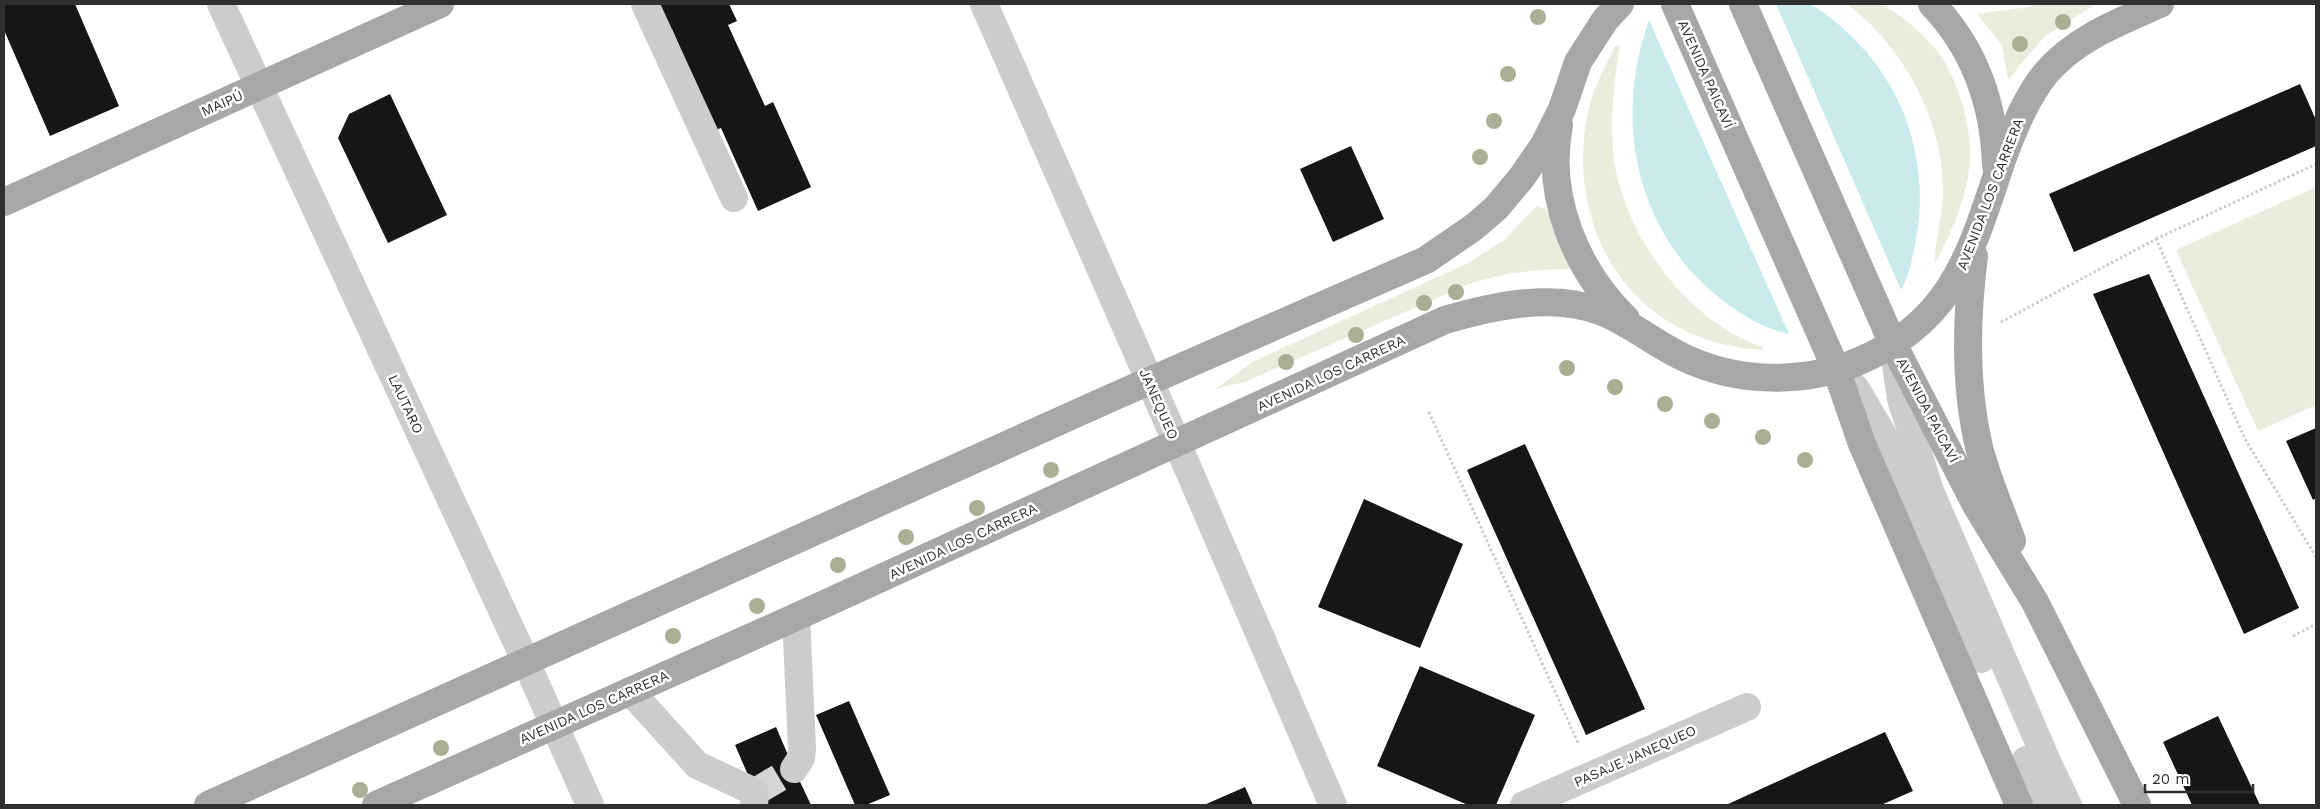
<svg xmlns="http://www.w3.org/2000/svg" width="2320" height="809" font-family="'Work Sans',sans-serif">
<style>
.green{fill:#ebecde}
.water{fill:#caebeb}
.building{fill:#161616}
.lines{fill:none;stroke-linecap:round;stroke-linejoin:round}
.minor-tunnel{stroke:#d5d5d5;stroke-width:28;stroke-dasharray:28 14;stroke-linecap:butt}
.path{stroke:#ccc;stroke-width:3;stroke-dasharray:2.5 2.5;stroke-linecap:butt}
.minor{stroke:#ccc;stroke-width:28}
.major{stroke:#a7a7a7;stroke-width:28}
.tree{fill:#aaae94}
.labels{text-anchor:middle;dominant-baseline:central;stroke-width:5;stroke-linejoin:round;paint-order:stroke}
.street-label{font-size:14px;fill:#2f2f2f;stroke:#fff}
</style>
<rect width="100%" height="100%" fill="#fff"/>
<g class="green">
<path d="M 1847,4 C 1856,4 1869,2 1878,4 C 1887,6 1897,14 1904,19 C 1916,28 1927,39 1937,51 C 1957,75 1972,128 1970,159 C 1968,196 1953,230 1935,263 C 1933,256 1943,209 1943,195 C 1945,123 1904,47 1847,4 Z"/>
<path d="M 2038,4 L 2096,4 L 2045,36 L 2008,80 L 2002,45 L 1977,14 L 2029,7 Z"/>
<path d="M 1616,45 L 1620,46 C 1614,82 1610,116 1613,152 C 1621,231 1686,322 1763,347 L 1763,350 C 1637,344 1565,236 1587,116 C 1592,91 1604,67 1616,45 Z"/>
<path d="M 2316,187 L 2316,405 L 2258,431 L 2176,250 Z"/>
<path d="M 1537,206 L 1546,209 L 1565,254 L 1573,264 L 1571,269 C 1534,269 1503,273 1469,284 L 1245,382 L 1215,389 L 1254,361 L 1468,263 L 1504,240 Z"/>
</g>
<g class="water">
<path d="M 1776,4 C 1785,4 1797,2 1806,4 C 1819,6 1840,25 1849,34 C 1906,87 1930,164 1916,239 C 1913,256 1910,274 1901,290 Z"/>
<path d="M 1649,20 L 1789,334 C 1761,328 1738,313 1716,295 C 1634,228 1614,117 1649,20 Z"/>
</g>
<g class="building">
<path d="M 4,4 L 75,4 L 119,106 L 50,136 L 4,30 Z"/>
<path d="M 656,4 L 729,4 L 737,21 L 728,25 L 765,106 L 773,102 L 811,187 L 758,211 L 721,128 L 711,132 L 680,48 L 672,29 L 668,31 Z"/>
<path d="M 2300,84 L 2316,120 L 2316,146 L 2074,252 L 2049,194 Z"/>
<path d="M 390,94 L 447,215 L 388,243 L 338,138 L 349,114 Z"/>
<path d="M 1351,146 L 1384,219 L 1333,242 L 1300,169 Z"/>
<path d="M 2149,274 L 2299,608 L 2244,634 L 2093,294 Z"/>
<path d="M 2316,428 L 2316,498 L 2313,500 L 2286,441 Z"/>
<path d="M 1525,444 L 1645,709 L 1586,735 L 1467,470 Z"/>
<path d="M 1364,499 L 1463,544 L 1420,648 L 1318,607 Z"/>
<path d="M 1420,666 L 1535,715 L 1496,805 L 1468,805 L 1377,766 Z"/>
<path d="M 849,701 L 890,795 L 866,805 L 855,805 L 816,715 Z"/>
<path d="M 2218,716 L 2260,805 L 2192,805 L 2163,742 Z"/>
<path d="M 776,727 L 794,769 L 811,805 L 761,805 L 735,745 Z"/>
<path d="M 1885,732 L 1913,791 L 1881,805 L 1726,805 Z"/>
<path d="M 1245,787 L 1253,805 L 1204,805 Z"/>
</g>
<g class="lines">
<path class="minor-tunnel" d="M 755,792 L 794,769"/>
<g class="path">
<path d="M 2156,239 L 2316,164"/>
<path d="M 2001,322 L 2156,239 L 2245,439 L 2316,557"/>
<path d="M 1429,412 L 1579,745"/>
<path d="M 2293,636 L 2316,624"/>
</g>
<g class="minor">
<path d="M 221,4 L 526,662 L 590,805"/>
<path d="M 645,4 L 734,198"/>
<path d="M 984,4 L 1177,443 L 1333,805"/>
<path d="M 1894,351 L 1901,399 L 1930,491 L 2050,768 L 2068,805"/>
<path d="M 1836,369 L 1856,389 L 1882,433 L 1981,659"/>
<path d="M 630,691 L 697,765 L 755,792 L 754,805"/>
<path d="M 2026,760 L 2046,805"/>
<path d="M 794,769 L 801,758 L 802,748 L 796,617"/>
<path d="M 1524,805 L 1747,707"/>
</g>
<g class="major">
<path d="M 1675,4 L 1836,369 L 1862,444 L 2019,805"/>
<path d="M 1743,4 L 1893,344 L 1976,505 L 2035,602 L 2137,805"/>
<path d="M 1932,4 C 1975,49 1994,104 1996,165"/>
<path d="M 1559,125 C 1545,197 1576,270 1626,319"/>
<path d="M 4,202 L 440,4"/>
<path d="M 1974,256 C 1966,319 1964,384 1979,447 C 1987,479 2001,510 2012,541"/>
<path d="M 208,805 L 1113,397 L 1426,260 L 1474,227 L 1496,208 L 1522,177 L 1544,145 L 1562,109 L 1578,62 L 1605,20 L 1620,4"/>
<path d="M 376,805 L 796,617 L 1445,320 C 1493,306 1551,293 1600,311 C 1630,322 1656,345 1685,358 C 1738,383 1803,384 1857,362 C 1955,321 1971,251 2002,160 C 2013,130 2026,98 2046,73 C 2076,38 2119,22 2160,4"/>
</g>
</g>
<g class="tree">
<circle cx="1538" cy="17" r="8"/>
<circle cx="2063" cy="22" r="8"/>
<circle cx="2020" cy="44" r="8"/>
<circle cx="1508" cy="74" r="8"/>
<circle cx="1494" cy="121" r="8"/>
<circle cx="1480" cy="157" r="8"/>
<circle cx="1456" cy="292" r="8"/>
<circle cx="1424" cy="303" r="8"/>
<circle cx="1356" cy="335" r="8"/>
<circle cx="1286" cy="362" r="8"/>
<circle cx="1567" cy="368" r="8"/>
<circle cx="1615" cy="387" r="8"/>
<circle cx="1665" cy="404" r="8"/>
<circle cx="1712" cy="421" r="8"/>
<circle cx="1763" cy="437" r="8"/>
<circle cx="1805" cy="460" r="8"/>
<circle cx="1051" cy="470" r="8"/>
<circle cx="977" cy="508" r="8"/>
<circle cx="906" cy="537" r="8"/>
<circle cx="838" cy="565" r="8"/>
<circle cx="757" cy="606" r="8"/>
<circle cx="673" cy="636" r="8"/>
<circle cx="441" cy="748" r="8"/>
<circle cx="360" cy="790" r="8"/>
</g>
<g class="labels">
<g class="street-label">
<text transform="translate(1706 74) rotate(66)">AVENIDA PAICAVÍ</text>
<text transform="translate(222 103) rotate(-24)">MAIPÚ</text>
<text transform="translate(1990 194) rotate(-69)">AVENIDA LOS CARRERA</text>
<text transform="translate(1331 373) rotate(-25)">AVENIDA LOS CARRERA</text>
<text transform="translate(406 404) rotate(65)">LAUTARO</text>
<text transform="translate(1159 404) rotate(66)">JANEQUEO</text>
<text transform="translate(1928 410) rotate(62)">AVENIDA PAICAVÍ</text>
<text transform="translate(963 541) rotate(-25)">AVENIDA LOS CARRERA</text>
<text transform="translate(594 707) rotate(-24)">AVENIDA LOS CARRERA</text>
<text transform="translate(1635 756) rotate(-24)">PASAJE JANEQUEO</text>
</g>
</g>
<rect width="2320" height="809" fill="none" stroke="#2f2f2f" stroke-width="10"/>
<path d="M2145 784v8h108v-8" fill="none" stroke="#2f2f2f" stroke-width="2.5"/>
<text x="2152" y="784" font-size="15" fill="#2f2f2f" stroke="#ffffff" stroke-width="4" paint-order="stroke">20 m</text>
</svg>
